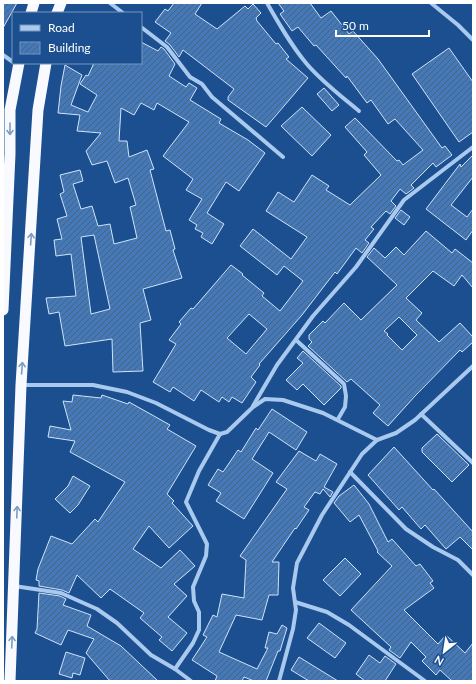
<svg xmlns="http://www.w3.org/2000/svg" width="476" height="684" font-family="Lato,sans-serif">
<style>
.building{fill:url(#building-hatch);stroke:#cfe3fa;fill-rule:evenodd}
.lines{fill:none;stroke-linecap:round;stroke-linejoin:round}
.minor{stroke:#a9c9ee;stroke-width:4}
.trunk{stroke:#f8faff;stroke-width:11}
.oneway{stroke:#7e9cc1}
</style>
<defs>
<pattern id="building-hatch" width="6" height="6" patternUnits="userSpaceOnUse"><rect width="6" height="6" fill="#4478b7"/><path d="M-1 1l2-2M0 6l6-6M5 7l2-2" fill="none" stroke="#486282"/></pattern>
</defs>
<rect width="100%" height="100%" fill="#1b4f8f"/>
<g class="building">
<path d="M 3,3 L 17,3 L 3,28 Z"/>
<path d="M 174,3 L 202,3 L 195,14 L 217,29 L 245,6 L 248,9 L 253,4 L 261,13 L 256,18 L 257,21 L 276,44 L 278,43 L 289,57 L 286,59 L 308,78 L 266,127 L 228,100 L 228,97 L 234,89 L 183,50 L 179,57 L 170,45 L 165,41 L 171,33 L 155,22 L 165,9 L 168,11 Z"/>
<path d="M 278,3 L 310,3 L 321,18 L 331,11 L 349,34 L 353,31 L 378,59 L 442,148 L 445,146 L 452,155 L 436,167 L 433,163 L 411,185 L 414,188 L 406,194 L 400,189 L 391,201 L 396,206 L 390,214 L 386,211 L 371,227 L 374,229 L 365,240 L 369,243 L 362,253 L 356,248 L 337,274 L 335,272 L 302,315 L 259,364 L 260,365 L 251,377 L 256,382 L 242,403 L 232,397 L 229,402 L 222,397 L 219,402 L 201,390 L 194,401 L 173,387 L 170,392 L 153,382 L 176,344 L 169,340 L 181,324 L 179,322 L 191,308 L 193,309 L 231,265 L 243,274 L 242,275 L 264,293 L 262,296 L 280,311 L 303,281 L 284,266 L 277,275 L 240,246 L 253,229 L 291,259 L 307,237 L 266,211 L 278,192 L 294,202 L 312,175 L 329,186 L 326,190 L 350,205 L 381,175 L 364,155 L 367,152 L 345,127 L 355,118 L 397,161 L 399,160 L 403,165 L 423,150 L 395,119 L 388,124 L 371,100 L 367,103 L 347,76 L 346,78 L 316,45 L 314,46 L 298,27 L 292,31 L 280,14 L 284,11 ZM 249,314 L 267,329 L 246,354 L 227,338 Z"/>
<path d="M 141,42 L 158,51 L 161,47 L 164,49 L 175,64 L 169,76 L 186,87 L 189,83 L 197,88 L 190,100 L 221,119 L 219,123 L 248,140 L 265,153 L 239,191 L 226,182 L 207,213 L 224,224 L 212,244 L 201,237 L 203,233 L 195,229 L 197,225 L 189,220 L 202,199 L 186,190 L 193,179 L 163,156 L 189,122 L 157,103 L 154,110 L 141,103 L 134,115 L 121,108 L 119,141 L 127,141 L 129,157 L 147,150 L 154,169 L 150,170 L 166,231 L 170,230 L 175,249 L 173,250 L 182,278 L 143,289 L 151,320 L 140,323 L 143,371 L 113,372 L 112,339 L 65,346 L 59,312 L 49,314 L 46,298 L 76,296 L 71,254 L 56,256 L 54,240 L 62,239 L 57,219 L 67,216 L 60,194 L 64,192 L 60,175 L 80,170 L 83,181 L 73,184 L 81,209 L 92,206 L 98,226 L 110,224 L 114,244 L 137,238 L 130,207 L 136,205 L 128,178 L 115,183 L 107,161 L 92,165 L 86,151 L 101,133 L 77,131 L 80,115 L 58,113 L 61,86 L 65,65 L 82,75 L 71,105 L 88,112 L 97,95 L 80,84 L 86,75 L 88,76 L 94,63 L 141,63 ZM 94,235 L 110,309 L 91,314 L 81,237 Z"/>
<path d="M 449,48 L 473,82 L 473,132 L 459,142 L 412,74 Z"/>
<path d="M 324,88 L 339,105 L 332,111 L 317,94 Z"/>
<path d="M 302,107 L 331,135 L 312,156 L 281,126 Z"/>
<path d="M 473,155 L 473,177 L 451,205 L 467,217 L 473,209 L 473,230 L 466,240 L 426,209 L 460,164 L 461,167 Z"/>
<path d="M 401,210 L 410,217 L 404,225 L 395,218 Z"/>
<path d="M 426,231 L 452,253 L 455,249 L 473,263 L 473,288 L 462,275 L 454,286 L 433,271 L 406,298 L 422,313 L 416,320 L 439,342 L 460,323 L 473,337 L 473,342 L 462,352 L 460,350 L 415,396 L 388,426 L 373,413 L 380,405 L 351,379 L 347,382 L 308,346 L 312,342 L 309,339 L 309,335 L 323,321 L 325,323 L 344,303 L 361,320 L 397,285 L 367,257 L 374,248 L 385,258 L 396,247 L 404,255 ZM 399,317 L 417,335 L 402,350 L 387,335 L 388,334 L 384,331 Z"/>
<path d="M 303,351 L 341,386 L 341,388 L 324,405 L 303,384 L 297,390 L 286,380 L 303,363 L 297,358 Z"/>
<path d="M 73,395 L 101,398 L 102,395 L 128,404 L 129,402 L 170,425 L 167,429 L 196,446 L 167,494 L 174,501 L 172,503 L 193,526 L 169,548 L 149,526 L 133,549 L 161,568 L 180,550 L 195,566 L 174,584 L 187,596 L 168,617 L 187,633 L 172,651 L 159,640 L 162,637 L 140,618 L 144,613 L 110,589 L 101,598 L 77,575 L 69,593 L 62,590 L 39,586 L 39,581 L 36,580 L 38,569 L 51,536 L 72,544 L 95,519 L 98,522 L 125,482 L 70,452 L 75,441 L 48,437 L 50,426 L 71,430 L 63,401 L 72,402 Z"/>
<path d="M 272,409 L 307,432 L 296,450 L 269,432 L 252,459 L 273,473 L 244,519 L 216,501 L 221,493 L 208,485 L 218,469 L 223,472 L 238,450 L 241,452 L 256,428 L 258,430 Z"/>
<path d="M 437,434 L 469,465 L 452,482 L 422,452 L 422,448 Z"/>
<path d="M 394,447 L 433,490 L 434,489 L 473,532 L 473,550 L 460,537 L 446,549 L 425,525 L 421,529 L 402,507 L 399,510 L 368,475 Z"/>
<path d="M 299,451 L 316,461 L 320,454 L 337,464 L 324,487 L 333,492 L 330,497 L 323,489 L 320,494 L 315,492 L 304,507 L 309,510 L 296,529 L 295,528 L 272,562 L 279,562 L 278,595 L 269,595 L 262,620 L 236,615 L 219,652 L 257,669 L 268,648 L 265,648 L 269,632 L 277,634 L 282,625 L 287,628 L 280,651 L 278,651 L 266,681 L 254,681 L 244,677 L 242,681 L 215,681 L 217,676 L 192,660 L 207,637 L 203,635 L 213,615 L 217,617 L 222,594 L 244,598 L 246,560 L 240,556 L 287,489 L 276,482 Z"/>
<path d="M 73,476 L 90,486 L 78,505 L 70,513 L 55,499 L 68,486 Z"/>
<path d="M 354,485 L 369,504 L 388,542 L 392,539 L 416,566 L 420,564 L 433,581 L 430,583 L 434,588 L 404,610 L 438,644 L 446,635 L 465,653 L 473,643 L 473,681 L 452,681 L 440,670 L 436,675 L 422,661 L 426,657 L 411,642 L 400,658 L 389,650 L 391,647 L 351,610 L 392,566 L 377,552 L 378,551 L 359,515 L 350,522 L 334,503 L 339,496 Z"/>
<path d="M 345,558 L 361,574 L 340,596 L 323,580 Z"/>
<path d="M 39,593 L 60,596 L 66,599 L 63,605 L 91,615 L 87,626 L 121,646 L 158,681 L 110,681 L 86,653 L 94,639 L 68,630 L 61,645 L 35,633 L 37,629 Z"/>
<path d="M 319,623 L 346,643 L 335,658 L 307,638 Z"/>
<path d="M 66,652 L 85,658 L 80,675 L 73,673 L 72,678 L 59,674 Z"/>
<path d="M 369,655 L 380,663 L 385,656 L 396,664 L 385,681 L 365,681 L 356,674 Z"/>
<path d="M 299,657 L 338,681 L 309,681 L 291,670 Z"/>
</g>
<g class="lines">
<g class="minor">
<path d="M 110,3 L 123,13"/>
<path d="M 267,3 C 279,24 291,45 306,63 C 321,81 341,96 359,111"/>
<path d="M 431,3 L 458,25 L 473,40"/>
<path d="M 141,27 L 167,47 L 190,77 L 202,84 L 212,97 L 283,157"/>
<path d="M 3,55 L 13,62"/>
<path d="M 296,340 L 344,384 L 346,396 L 345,407 L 338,419"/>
<path d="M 23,385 L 93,385 L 127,392 L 156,403 L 209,430 L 220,434 L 227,432 L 253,407 L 265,399 L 283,400 L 323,413 L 377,440"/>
<path d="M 253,406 L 277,365 L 313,316 L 356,267 L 404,200 L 473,147"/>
<path d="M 421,414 L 473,463"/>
<path d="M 350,472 L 406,529 L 433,547 L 458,560 L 473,575"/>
<path d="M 14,586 L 61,593 L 97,609 L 117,623 L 151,655 L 175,669 L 191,681"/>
<path d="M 295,602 L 327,612 L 349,625 L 425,681"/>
<path d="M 175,669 L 193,643 L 199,630 L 199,612 L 194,601 L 193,587 L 206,556 L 207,544 L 186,502 L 199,471 L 220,434"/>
<path d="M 279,681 L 293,629 L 296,610 L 293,588 L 297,563 L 322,515 L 362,454 L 377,440 L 396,433 L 415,420 L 473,366"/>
</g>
<g class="trunk">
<path d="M 31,13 L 34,3"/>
<path d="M 57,13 L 61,3"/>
<path d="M 3,310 L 10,154 L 10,110 L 19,63"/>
<path d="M 10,681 L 21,385 L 38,110 L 46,63"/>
</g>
</g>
<defs><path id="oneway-shaft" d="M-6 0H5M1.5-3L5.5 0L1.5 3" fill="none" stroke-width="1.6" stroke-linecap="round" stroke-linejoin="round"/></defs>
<g class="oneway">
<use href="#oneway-shaft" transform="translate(10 129) rotate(90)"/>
<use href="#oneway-shaft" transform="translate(31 239) rotate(-86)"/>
<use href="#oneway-shaft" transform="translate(22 368) rotate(-86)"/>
<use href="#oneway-shaft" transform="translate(17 512) rotate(-88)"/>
<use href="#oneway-shaft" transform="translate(12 642) rotate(-87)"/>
</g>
<rect width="476" height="684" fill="none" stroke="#ffffff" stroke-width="8"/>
<rect x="12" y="12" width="130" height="52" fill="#1b4f8f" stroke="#7695bc"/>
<rect x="20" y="25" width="20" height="6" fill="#a9c9ee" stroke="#7695bc"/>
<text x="48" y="32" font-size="12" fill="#ffffff">Road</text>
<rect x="20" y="42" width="20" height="12" fill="url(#building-hatch)" stroke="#7695bc"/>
<text x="48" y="52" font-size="12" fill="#ffffff">Building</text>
<g transform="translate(444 652) rotate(210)" stroke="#1b4f8f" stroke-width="3" paint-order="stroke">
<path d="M0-3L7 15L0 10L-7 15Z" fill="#ffffff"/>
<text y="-6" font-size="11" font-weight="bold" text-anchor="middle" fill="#ffffff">N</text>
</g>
<path d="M336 30v6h93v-6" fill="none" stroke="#ffffff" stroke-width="2"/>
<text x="342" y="30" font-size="12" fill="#ffffff" stroke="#1b4f8f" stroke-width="3" paint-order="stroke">50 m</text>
</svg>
